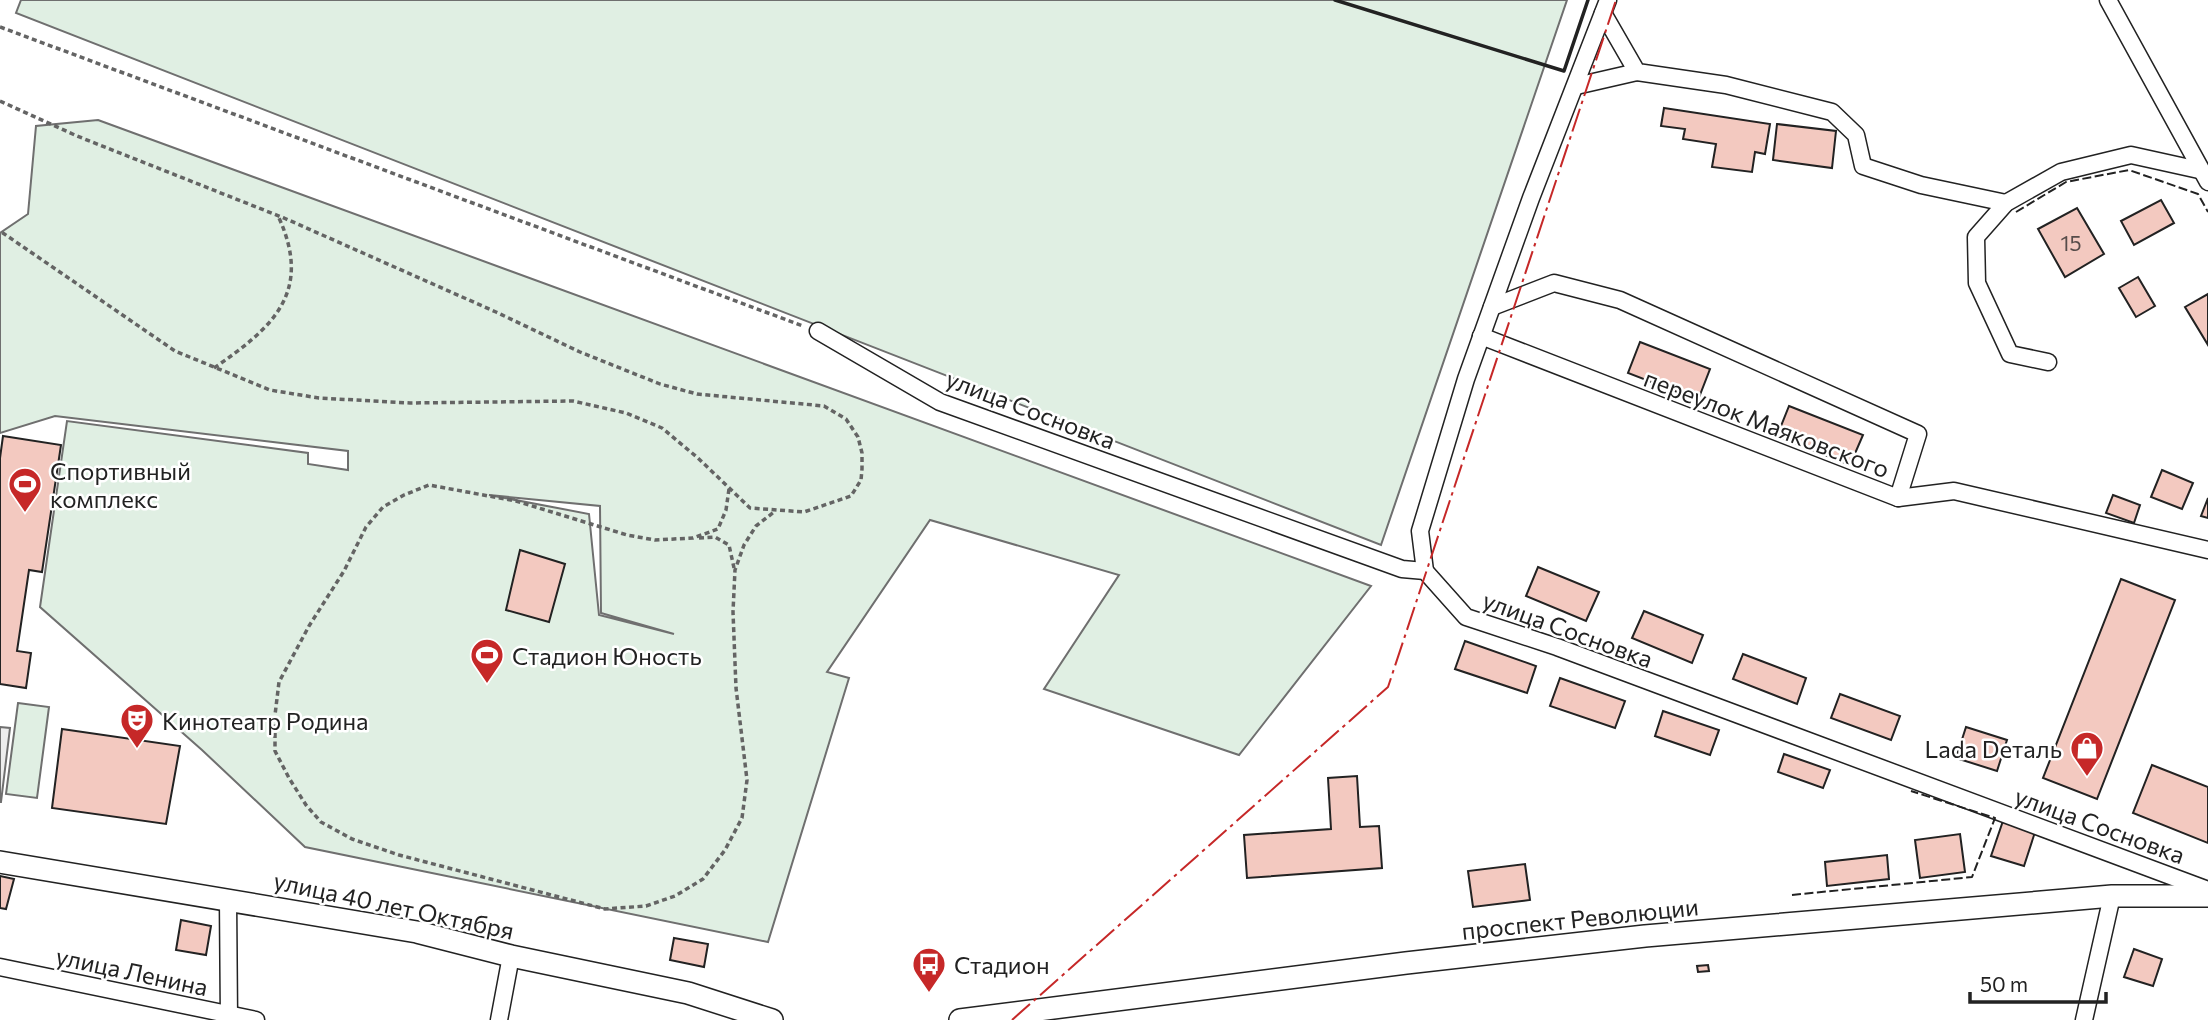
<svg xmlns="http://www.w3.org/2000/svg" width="2208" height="1020" font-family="Commissioner,sans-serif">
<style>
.green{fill:#e0efe3;stroke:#6f6f6f;stroke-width:2;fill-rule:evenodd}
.parking{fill:#ededed;stroke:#6f6f6f;stroke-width:2}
.building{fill:#f3c9c0;stroke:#222;stroke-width:2}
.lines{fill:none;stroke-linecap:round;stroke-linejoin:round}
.minor-casing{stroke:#222;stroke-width:19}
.tertiary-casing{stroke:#222;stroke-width:24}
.path{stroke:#646464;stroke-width:3.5;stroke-dasharray:5 3.5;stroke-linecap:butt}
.minor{stroke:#fff;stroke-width:16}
.tertiary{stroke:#fff;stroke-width:21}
.fence{stroke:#222;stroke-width:2;stroke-dasharray:9 3.5;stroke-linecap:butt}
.wall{stroke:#222;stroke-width:3.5}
.power{stroke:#c62828;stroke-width:2;stroke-dasharray:24 5 3.5 5;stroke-linecap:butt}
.labels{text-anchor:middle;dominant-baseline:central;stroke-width:5;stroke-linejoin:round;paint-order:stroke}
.number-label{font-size:21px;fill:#564c4a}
.street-label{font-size:24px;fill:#222;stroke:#fff}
.poi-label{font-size:24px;fill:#222;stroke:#fff;text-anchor:start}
</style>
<rect width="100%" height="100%" fill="#fff"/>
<g class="green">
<path d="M 21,0 L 1567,0 L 1381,545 L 16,13 Z"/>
<path d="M 98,120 L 1371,586 L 1239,755 L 1044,689 L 1119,575 L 930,520 L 827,672 L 849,678 L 768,942 L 305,847 L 202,750 L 40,607 L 67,421 L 308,453 L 308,464 L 348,470 L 348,451 L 55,416 L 0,433 L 0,233 L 28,214 L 36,126 ZM 489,495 L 600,506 L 601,613 L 674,634 L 599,615 L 589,514 Z"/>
<path d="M 18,703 L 49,707 L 37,798 L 6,794 Z"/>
</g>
<path class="parking" d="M 0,727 L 10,728 L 1,802 L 0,802 Z"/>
<g class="building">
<path d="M 1664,108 L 1770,124 L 1765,154 L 1755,152 L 1752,172 L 1712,167 L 1716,144 L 1683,139 L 1685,129 L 1661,126 Z"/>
<path d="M 1777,124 L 1836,131 L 1832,168 L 1773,160 Z"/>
<path d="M 2161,200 L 2174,223 L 2134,245 L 2121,221 Z"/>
<path d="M 2077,208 L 2104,254 L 2065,277 L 2038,229 Z"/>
<path d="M 2138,277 L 2155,306 L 2136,317 L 2119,288 Z"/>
<path d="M 2208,294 L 2208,345 L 2185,307 Z"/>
<path d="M 1640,342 L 1710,369 L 1698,400 L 1628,373 Z"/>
<path d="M 1789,406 L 1863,435 L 1850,465 L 1777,436 Z"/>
<path d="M 3,436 L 61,445 L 42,572 L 29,570 L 17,651 L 31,653 L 26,688 L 0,684 L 0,458 Z"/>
<path d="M 2162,470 L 2193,483 L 2182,509 L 2151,497 Z"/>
<path d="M 2113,495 L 2140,505 L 2134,523 L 2106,513 Z"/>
<path d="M 2208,498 L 2208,518 L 2201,516 Z"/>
<path d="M 520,550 L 565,564 L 549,622 L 506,610 Z"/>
<path d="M 1538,567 L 1599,592 L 1586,621 L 1526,596 Z"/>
<path d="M 2121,579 L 2175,600 L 2097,799 L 2043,778 Z"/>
<path d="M 1644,611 L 1703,635 L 1692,663 L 1632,638 Z"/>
<path d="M 1465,641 L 1536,666 L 1527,693 L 1455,669 Z"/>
<path d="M 1743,654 L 1806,678 L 1797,704 L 1733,679 Z"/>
<path d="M 1560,678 L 1625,701 L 1615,728 L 1550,706 Z"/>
<path d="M 1840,694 L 1900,716 L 1891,740 L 1831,718 Z"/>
<path d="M 1663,711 L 1719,730 L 1710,755 L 1655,736 Z"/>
<path d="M 1966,727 L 2007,740 L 1997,771 L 1956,758 Z"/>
<path d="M 62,729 L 180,746 L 166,824 L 52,808 Z"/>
<path d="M 1784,754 L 1830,770 L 1823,788 L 1778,772 Z"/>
<path d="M 2152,765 L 2208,787 L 2208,843 L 2133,813 Z"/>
<path d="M 1357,776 L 1360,827 L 1379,826 L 1382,868 L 1247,878 L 1244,835 L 1331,829 L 1328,778 Z"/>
<path d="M 2004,818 L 2036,829 L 2024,866 L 1991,856 Z"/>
<path d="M 1960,834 L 1965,872 L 1920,878 L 1915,840 Z"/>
<path d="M 1887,855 L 1889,879 L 1827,886 L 1825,862 Z"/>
<path d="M 1525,864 L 1530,900 L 1473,907 L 1468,871 Z"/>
<path d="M 0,876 L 14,879 L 6,909 L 0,908 Z"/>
<path d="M 181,920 L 211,926 L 206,955 L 176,950 Z"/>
<path d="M 674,938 L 708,944 L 704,967 L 670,960 Z"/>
<path d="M 2134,949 L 2162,959 L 2153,986 L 2124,977 Z"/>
<path d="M 1708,965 L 1709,971 L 1698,972 L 1697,966 Z"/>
</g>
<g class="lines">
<defs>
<g id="minor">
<path d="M 2108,0 L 2208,182"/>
<path d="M 1603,13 L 1637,72 L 1726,85 L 1832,112 L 1856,135 L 1863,166 L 1921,185 L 2006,203"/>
<path d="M 1576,86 L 1637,72"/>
<path d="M 1492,307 L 1554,283 L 1620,300 L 1918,434 L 1898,498"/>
<path d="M 818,331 L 940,402 L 1402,569 L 1425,571 L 1466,617 L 1557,647 L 2208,890"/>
<path d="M 1481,336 L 1898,498 L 1954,491 L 2208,550"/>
<path d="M 2048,362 L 2010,354 L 1977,283 L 1976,237 L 2006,203 L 2061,172 L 2131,155 L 2199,170"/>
<path d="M 1425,571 L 1420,531 L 1466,379 L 1531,198 L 1608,0"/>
<path d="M 228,899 L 229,1020"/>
<path d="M 0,967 L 256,1020"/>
<path d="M 499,1020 L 511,956"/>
<path d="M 2084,1020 L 2112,896"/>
</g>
<g id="tertiary">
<path d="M 0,862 L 417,932 L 511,956 L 688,993 L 772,1020"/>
<path d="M 960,1020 L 1406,963 L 1645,936 L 2112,896 L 2208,896"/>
</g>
</defs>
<use href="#minor" class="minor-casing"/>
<use href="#tertiary" class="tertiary-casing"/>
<g class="path">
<path d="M 0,27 L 803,326"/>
<path d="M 0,101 L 77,136 L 284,218 L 496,312 L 580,352 L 660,384 L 697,394 L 824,406 L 846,419 L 858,437 L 862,453 L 862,469 L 861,480 L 851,496 L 804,512 L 750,508 L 698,458 L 662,428 L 626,413 L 573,401 L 410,403 L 319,398 L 270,390 L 175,351 L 0,231"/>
<path d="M 214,368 C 272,328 313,293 279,218"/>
<path d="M 729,489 L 726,510 L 718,529 L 693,538 L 655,540 L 627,535 L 516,501 L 429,485 L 404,495 L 383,507 L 366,527 L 344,571 L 309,626 L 279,682 L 275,715 L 275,751 L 289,778 L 306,805 L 321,822 L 352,839 L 399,855 L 605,909 L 646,906 L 675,896 L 703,879 L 725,850 L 742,818 L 747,780 L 736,688 L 733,612 L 735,570 L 744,545 L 756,526 L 774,512"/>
<path d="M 699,538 L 715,537 L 729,545 L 734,568"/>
</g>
<use href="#minor" class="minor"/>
<use href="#tertiary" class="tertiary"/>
<g class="fence">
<path d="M 2016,212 L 2066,182 L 2129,170 L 2198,194 L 2208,212"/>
<path d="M 1792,895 L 1972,877 L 1995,818 L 1911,791"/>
</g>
<path class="wall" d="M 1335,0 L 1564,71 L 1588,0"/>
<path class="power" d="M 1012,1020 L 1388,687 L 1616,0"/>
</g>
<defs>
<symbol id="stadium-pin" viewBox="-11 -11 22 30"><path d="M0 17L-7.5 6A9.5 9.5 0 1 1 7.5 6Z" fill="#c62828" stroke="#fff"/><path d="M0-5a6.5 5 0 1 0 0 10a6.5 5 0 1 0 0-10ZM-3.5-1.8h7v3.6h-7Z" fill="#fff"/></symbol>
<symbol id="theatre-pin" viewBox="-11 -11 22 30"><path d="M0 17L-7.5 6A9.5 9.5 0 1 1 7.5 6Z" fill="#c62828" stroke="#fff"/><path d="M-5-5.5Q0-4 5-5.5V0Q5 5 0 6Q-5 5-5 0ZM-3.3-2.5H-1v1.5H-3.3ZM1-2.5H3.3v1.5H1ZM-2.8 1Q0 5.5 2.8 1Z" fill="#fff"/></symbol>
<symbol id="shop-pin" viewBox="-11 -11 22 30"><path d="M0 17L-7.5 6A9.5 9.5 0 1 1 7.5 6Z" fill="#c62828" stroke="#fff"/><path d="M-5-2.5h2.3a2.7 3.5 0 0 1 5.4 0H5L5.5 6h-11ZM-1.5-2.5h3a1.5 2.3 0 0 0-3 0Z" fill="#fff"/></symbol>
<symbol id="bus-pin" viewBox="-11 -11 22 30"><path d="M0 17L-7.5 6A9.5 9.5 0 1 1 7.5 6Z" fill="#c62828" stroke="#fff"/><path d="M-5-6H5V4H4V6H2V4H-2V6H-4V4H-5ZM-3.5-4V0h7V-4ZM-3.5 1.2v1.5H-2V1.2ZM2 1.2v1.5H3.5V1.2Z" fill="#fff"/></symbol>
</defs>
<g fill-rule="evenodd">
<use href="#stadium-pin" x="6" y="465" width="38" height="52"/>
<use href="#stadium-pin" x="468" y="636" width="38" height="52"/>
<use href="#theatre-pin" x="118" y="701" width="38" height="52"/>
<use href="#shop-pin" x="2068" y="729" width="38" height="52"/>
<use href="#bus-pin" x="910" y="945" width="38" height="52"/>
</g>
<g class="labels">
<g class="number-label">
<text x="2071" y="242">15</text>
</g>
<g class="street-label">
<text transform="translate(1031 409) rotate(21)">улица Сосновка</text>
<text transform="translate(1767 423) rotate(21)">переулок Маяковского</text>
<text transform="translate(1568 629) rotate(20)">улица Сосновка</text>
<text transform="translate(2100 825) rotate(20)">улица Сосновка</text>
<text transform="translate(394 905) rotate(12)">улица 40 лет Октября</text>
<text transform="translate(1580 918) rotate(-6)">проспект Революции</text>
<text transform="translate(132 971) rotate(12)">улица Ленина</text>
</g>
<g class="poi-label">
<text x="50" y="470">Спортивный<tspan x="50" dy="28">комплекс</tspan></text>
<text x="512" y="655">Стадион Юность</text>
<text x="162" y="720">Кинотеатр Родина</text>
<text x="2062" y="748" text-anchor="end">Lada Dеталь</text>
<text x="954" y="964">Стадион</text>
</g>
</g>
<path d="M1970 992v10h136v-10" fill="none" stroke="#222222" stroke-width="3.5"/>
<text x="1980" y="992" font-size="21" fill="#222222" stroke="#ffffff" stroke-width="5" paint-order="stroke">50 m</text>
</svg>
